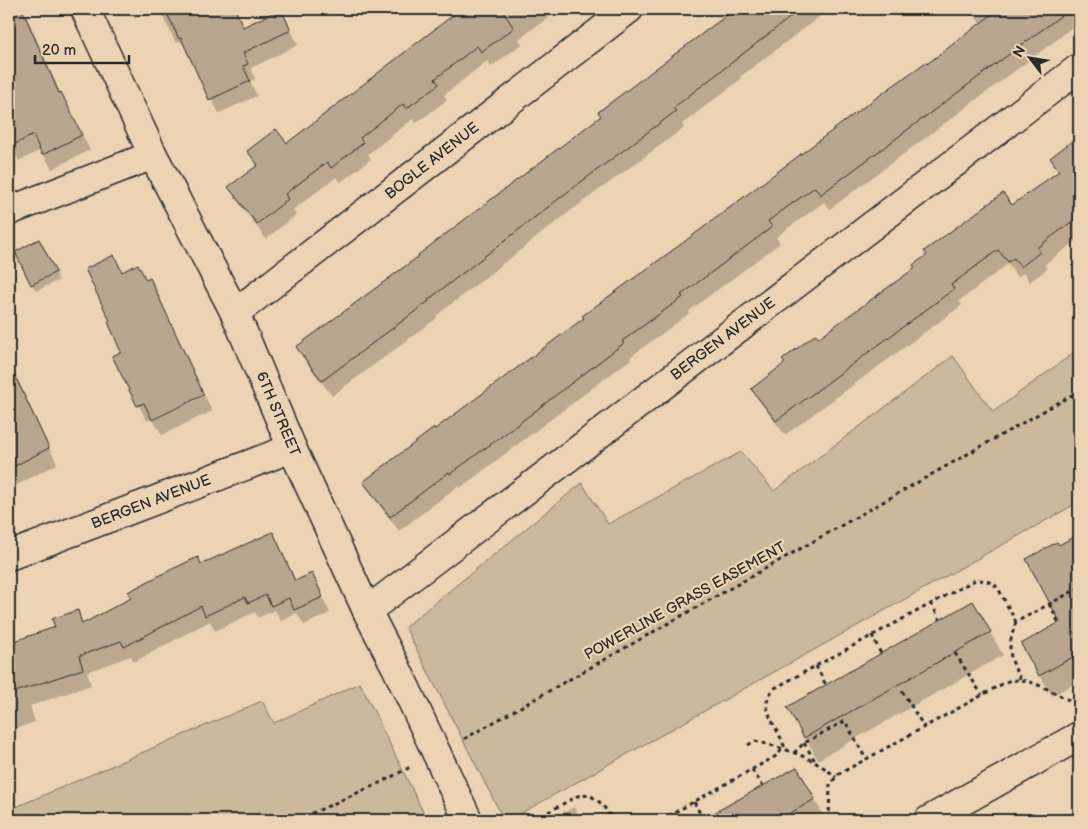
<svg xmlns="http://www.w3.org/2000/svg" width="1088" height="829" font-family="'Balsamiq Sans',sans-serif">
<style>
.green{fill:#ccb89d;stroke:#7c7264}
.shadow{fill:#0003}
.building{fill:#b9a690;stroke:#2b2b2b}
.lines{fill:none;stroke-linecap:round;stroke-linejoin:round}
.street-casing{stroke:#2b2b2b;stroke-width:31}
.path{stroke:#2b2b2b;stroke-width:3;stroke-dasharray:4 4;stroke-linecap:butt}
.street{stroke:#ebd3b3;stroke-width:28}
.labels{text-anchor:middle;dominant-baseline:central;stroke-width:4.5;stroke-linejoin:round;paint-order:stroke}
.street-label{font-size:15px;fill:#2b2b2b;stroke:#ebd3b3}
</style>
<rect width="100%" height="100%" fill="#ebd3b3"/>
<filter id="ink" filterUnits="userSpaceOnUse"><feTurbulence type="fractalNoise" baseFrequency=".02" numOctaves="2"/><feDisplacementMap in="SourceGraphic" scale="10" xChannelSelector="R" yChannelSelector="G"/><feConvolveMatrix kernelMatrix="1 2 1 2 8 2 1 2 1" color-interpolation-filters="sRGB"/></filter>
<g filter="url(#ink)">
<g class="green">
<path d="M 1079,349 L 1079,502 L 509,820 L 504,820 L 405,627 L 582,483 L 608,524 L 741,452 L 774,491 L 953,356 L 993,412 Z"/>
<path d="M 360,683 L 427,820 L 9,820 L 9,810 L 262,701 L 274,723 Z"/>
</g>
<g class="shadow">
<path d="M 9,9 L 23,9 L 61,95 L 90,150 L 52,169 L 41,150 L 19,161 L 9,142 Z"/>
<path d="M 159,9 L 236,9 L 244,28 L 288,24 L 298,45 L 251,68 L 255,79 L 250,81 L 257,96 L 219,113 L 188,52 L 182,41 L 176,43 Z"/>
<path d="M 458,9 L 560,9 L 519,39 L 522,44 L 491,67 L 487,61 L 444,95 L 447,100 L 416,123 L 413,119 L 368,154 L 371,159 L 341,182 L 336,177 L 293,210 L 296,215 L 266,239 L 239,203 L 230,187 L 257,166 L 249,151 L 287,145 L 455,15 L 454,12 Z"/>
<path d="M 734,9 L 837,9 L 830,14 L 827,11 L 740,77 L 741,79 L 682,124 L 684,128 L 573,209 L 436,316 L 437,318 L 332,396 L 307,363 L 298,348 L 420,257 L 602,117 L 724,18 L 723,17 Z"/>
<path d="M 969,9 L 1079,9 L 1079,22 L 1063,34 L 1063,35 L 830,209 L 824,202 L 776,237 L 780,243 L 689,311 L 690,313 L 630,357 L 631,359 L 460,488 L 458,486 L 399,531 L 374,498 L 365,483 L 981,24 Z"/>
<path d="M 1077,139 L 1079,142 L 1079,239 L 1045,264 L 1047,269 L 1030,282 L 1024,273 L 1017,277 L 1008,264 L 959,301 L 962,305 L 785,435 L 762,404 L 753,389 L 818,339 L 1012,207 L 1059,172 L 1052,159 Z"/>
<path d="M 43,248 L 59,280 L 36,291 L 32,284 Z"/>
<path d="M 113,257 L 123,273 L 138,265 L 147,281 L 149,280 L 158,295 L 204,394 L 147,421 L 114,357 L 123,353 L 111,322 Z"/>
<path d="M 9,362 L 57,464 L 9,489 Z"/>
<path d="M 205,396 L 212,411 L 162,435 L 153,420 Z"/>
<path d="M 272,534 L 296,581 L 312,575 L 330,613 L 304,625 L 297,613 L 281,621 L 275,610 L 258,618 L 255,612 L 215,631 L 210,621 L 134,662 L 131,656 L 87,672 L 91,685 L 30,706 L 35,722 L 9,731 L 9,644 L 56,628 L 77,612 L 84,625 L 201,565 Z"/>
<path d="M 1079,535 L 1079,681 L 1052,696 L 1040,675 L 1062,623 L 1058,547 Z"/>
<path d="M 973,603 L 1003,655 L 818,760 L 805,737 Z"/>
<path d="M 797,769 L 826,820 L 703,820 Z"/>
<path d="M 574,807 L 581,820 L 549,820 Z"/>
</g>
<g class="building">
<path d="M 9,9 L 22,9 L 59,93 L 61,92 L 82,135 L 42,155 L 33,135 L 9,147 Z"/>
<path d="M 165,9 L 235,9 L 243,27 L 281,9 L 291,30 L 243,53 L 248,64 L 243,66 L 250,81 L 209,100 L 181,38 L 179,39 Z"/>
<path d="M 461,9 L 501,9 L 514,28 L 481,52 L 477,46 L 435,79 L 439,84 L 406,109 L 403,104 L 360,138 L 363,143 L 331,168 L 327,162 L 285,194 L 288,199 L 257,224 L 228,187 L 258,165 L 247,151 L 276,129 L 287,143 Z"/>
<path d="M 735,9 L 801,9 L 673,108 L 676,111 L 565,194 L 428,300 L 429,301 L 322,381 L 296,347 L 419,256 L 418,255 L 601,116 L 598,112 Z"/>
<path d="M 999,9 L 1070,9 L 820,195 L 815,187 L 768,221 L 772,227 L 681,295 L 683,297 L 622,341 L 624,343 L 513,428 L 450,474 L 449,472 L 390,517 L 363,482 L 434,428 L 435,429 L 584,318 L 582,316 L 684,242 L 869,103 L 926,62 L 927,64 Z"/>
<path d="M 1079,136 L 1079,216 L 1037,248 L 1040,252 L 1021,267 L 1014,258 L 1008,262 L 998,250 L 951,285 L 954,289 L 776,421 L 751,389 L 785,363 L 782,360 L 816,334 L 818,338 L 915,268 L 913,265 L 927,255 L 924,251 L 1003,193 L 1012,205 L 1059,171 L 1050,158 Z"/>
<path d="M 39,239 L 56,272 L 31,285 L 15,252 Z"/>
<path d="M 114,255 L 122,272 L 138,264 L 146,280 L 150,278 L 204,395 L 152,420 L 144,403 L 137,406 L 112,356 L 121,352 L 108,322 L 110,321 L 85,269 Z"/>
<path d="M 9,363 L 49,448 L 9,469 Z"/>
<path d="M 273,532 L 295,581 L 312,573 L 323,597 L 294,610 L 289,598 L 271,606 L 266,595 L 248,603 L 245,597 L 205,616 L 201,606 L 124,647 L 121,641 L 79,656 L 83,669 L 9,694 L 9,643 L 55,627 L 52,619 L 78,610 L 82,624 L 131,598 L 128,592 L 164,573 L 198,557 L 201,564 Z"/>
<path d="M 1079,534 L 1079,657 L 1078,654 L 1039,676 L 1021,644 L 1060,622 L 1026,559 L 1057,542 L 1059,545 Z"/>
<path d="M 973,601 L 991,632 L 804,738 L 787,707 Z"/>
<path d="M 797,767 L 815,799 L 780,819 L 777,820 L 701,820 Z"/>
</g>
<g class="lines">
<defs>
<g id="street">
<path d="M 85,9 L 153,155 L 235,313 L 292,448 L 367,611 L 396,667 L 468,820"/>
<path d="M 9,211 L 153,155"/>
<path d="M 235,313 L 629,9"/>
<path d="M 9,556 L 292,448"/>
<path d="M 367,611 L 1079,68"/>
<path d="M 929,820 L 1079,736"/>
</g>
</defs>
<use href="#street" class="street-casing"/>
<g class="path">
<path d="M 931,603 L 940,620"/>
<path d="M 1049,604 L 1059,623"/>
<path d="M 1016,622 C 1007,649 1008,654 1020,679"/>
<path d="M 872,635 L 881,654"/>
<path d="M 955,653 L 982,695"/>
<path d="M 1073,657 L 1079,667"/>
<path d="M 816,666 L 826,685"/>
<path d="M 902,691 L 924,727"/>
<path d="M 464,739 L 1079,391"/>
<path d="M 804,743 L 815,761"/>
<path d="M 748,745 L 755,741 C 784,748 813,757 836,777"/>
<path d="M 794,753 L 804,743 L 845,721 L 866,759"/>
<path d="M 752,770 L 763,786"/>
<path d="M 694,802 L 703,819"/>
<path d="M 780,819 L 781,820"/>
<path d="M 297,820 L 384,781 L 412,766"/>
<path d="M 534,820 L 577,796 L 590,795 L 602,804 L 613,820"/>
<path d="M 661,820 L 778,755 L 784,746 C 778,726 755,706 775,688 L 975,580 C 984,580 991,581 998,588 L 1016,622 L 1079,588"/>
<path d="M 829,820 L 830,784 L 839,774 L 1006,682 C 1029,673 1057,697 1079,704"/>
</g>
<use href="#street" class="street"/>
</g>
</g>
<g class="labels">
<g class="street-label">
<text transform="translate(432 161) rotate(-38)">BOGLE AVENUE</text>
<text transform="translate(723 339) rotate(-37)">BERGEN AVENUE</text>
<text transform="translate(278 414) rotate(67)">6TH STREET</text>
<text transform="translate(151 502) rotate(-21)">BERGEN AVENUE</text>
<text transform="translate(685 601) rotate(-29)">POWERLINE GRASS EASEMENT</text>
</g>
</g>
<rect width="1088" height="829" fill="none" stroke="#ebd3b3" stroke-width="30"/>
<rect x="15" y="15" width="1058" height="799" fill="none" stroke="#2b2b2b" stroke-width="2" filter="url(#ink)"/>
<g transform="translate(1030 58) rotate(301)" stroke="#ebd3b3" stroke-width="4" paint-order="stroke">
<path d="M0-4L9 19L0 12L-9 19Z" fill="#2b2b2b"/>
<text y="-8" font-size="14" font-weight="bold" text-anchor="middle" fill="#2b2b2b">N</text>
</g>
<path d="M35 55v8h94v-8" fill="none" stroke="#2b2b2b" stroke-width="2.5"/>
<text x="42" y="55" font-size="15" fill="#2b2b2b" stroke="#ebd3b3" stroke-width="4" paint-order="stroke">20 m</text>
</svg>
